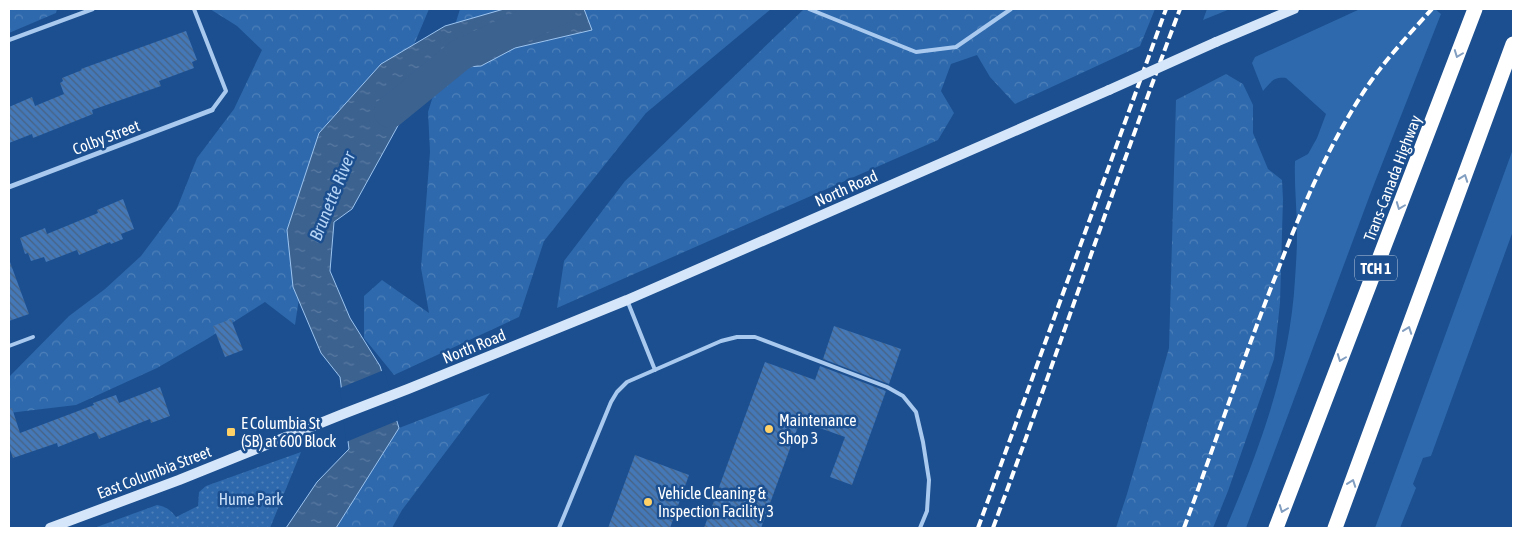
<svg xmlns="http://www.w3.org/2000/svg" width="1522" height="537" font-family="'Asap Condensed',sans-serif">
<style>
.green{fill:#2e69ad}
.forest{fill:url(#forest-crowns)}
.park{fill:url(#park-dots)}
.water{fill:url(#water-ripples);stroke:#9cc4f0}
.pier{fill:#1b4f8f}
.lines{fill:none;stroke-linecap:round;stroke-linejoin:round}
.river{stroke:#3c6290;stroke-width:32}
.building{fill:url(#building-back-hatch)}
.lane{stroke:#a9c9ee;stroke-width:4}
.street{stroke:#a9c9ee;stroke-width:5}
.secondary{stroke:#d6e6fa;stroke-width:10}
.highway{stroke:#fff;stroke-width:15}
.rail{stroke:#fff;stroke-width:4;stroke-dasharray:9 4;stroke-linecap:butt}
.secondary-bridge{stroke:#d6e6fa;stroke-width:10}
.oneway{stroke:#829ec1}
.poi-dot{fill:#ffd166;stroke:#1b4f8f;stroke-width:2}
.labels{text-anchor:middle;dominant-baseline:central;stroke-width:5;stroke-linejoin:round;paint-order:stroke}
.shield{fill:#1b4f8f;stroke:#bbcadd;stroke-width:1}
.shield-label{font-size:15px;font-weight:bold;fill:#fff}
.street-label{font-size:16px;fill:#fff;stroke:#1b4f8f}
.poi-label{font-size:16px;fill:#fff;stroke:#1b4f8f;text-anchor:start}
.park-label{font-size:16px;fill:#cfe3fa;stroke:#1b4f8f}
.water-label{font-size:18px;font-style:italic;fill:#b5d3f5;stroke:#1b4f8f}
</style>
<defs>
<pattern id="forest-crowns" width="20" height="18" patternUnits="userSpaceOnUse" patternTransform="scale(1.25)"><rect width="20" height="18" fill="#2e69ad"/><path d="M2 6a3 3 0 1 1 6 0M12 15a3 3 0 1 1 6 0" fill="none" stroke="#4d80b9"/></pattern>
<pattern id="park-dots" width="8" height="8" patternUnits="userSpaceOnUse" patternTransform="scale(1.25)"><rect width="8" height="8" fill="#2e69ad"/><path d="M2 2h.1M6 6h.1" fill="none" stroke="#4d80b9" stroke-width="1.8" stroke-linecap="round"/></pattern>
<pattern id="water-ripples" width="26" height="14" patternUnits="userSpaceOnUse" patternTransform="scale(1.25)"><rect width="26" height="14" fill="#3c6290"/><path d="M2 4q2-2 4 0t4 0M15 11q2-2 4 0t4 0" fill="none" stroke="#597aa1"/></pattern>
<pattern id="building-back-hatch" width="6" height="6" patternUnits="userSpaceOnUse" patternTransform="scale(1.25)"><rect width="6" height="6" fill="#4478b7"/><path d="M-1 5l2 2M0 0l6 6M5-1l2 2" fill="none" stroke="#486282"/></pattern>
</defs>
<rect width="100%" height="100%" fill="#1b4f8f"/>
<g class="green">
<path d="M 1360,9 L 1435,9 L 1441,14 L 1371,192 L 1246,528 L 1226,528 C 1260,447 1290,368 1295,279 C 1296,264 1297,249 1297,234 C 1297,209 1294,185 1295,161 L 1308,154 L 1317,138 L 1326,114 L 1286,78 C 1273,77 1271,82 1263,91 L 1252,63 L 1255,57 Z"/>
<path d="M 1513,149 L 1513,231 L 1431,456 L 1423,458 L 1413,484 L 1416,488 L 1400,528 L 1375,528 Z"/>
</g>
<g class="forest">
<path d="M 9,9 L 57,9 L 56,13 L 9,33 Z"/>
<path d="M 210,9 L 429,9 L 392,97 L 308,239 L 295,325 L 265,302 L 207,339 L 157,368 L 76,405 L 9,413 L 9,377 L 69,316 L 105,289 L 141,256 L 177,208 L 197,158 L 234,109 L 262,50 L 237,26 Z"/>
<path d="M 460,9 L 771,9 L 646,113 L 544,241 L 519,317 L 394,375 L 364,338 L 364,296 L 382,280 L 429,313 L 421,268 L 430,152 L 428,112 Z"/>
<path d="M 804,9 L 1155,9 L 1140,46 L 1015,104 L 990,77 L 977,55 L 951,64 L 941,91 L 954,113 L 938,140 L 557,308 L 564,261 L 625,181 Z"/>
<path d="M 1207,9 L 1230,9 L 1203,20 Z"/>
<path d="M 1226,74 L 1243,84 L 1253,105 L 1253,133 L 1268,169 L 1282,180 L 1283,199 L 1280,303 L 1274,359 L 1228,491 L 1213,528 L 1116,528 L 1127,494 L 1169,348 L 1176,100 Z"/>
<path d="M 490,393 L 402,510 L 392,528 L 336,528 L 399,428 Z"/>
</g>
<path class="park" d="M 301,452 L 270,528 L 94,528 L 157,505 C 165,506 171,510 176,517 L 198,506 L 199,492 L 206,486 Z"/>
<path class="water" d="M 504,9 L 584,9 L 592,30 L 515,48 L 481,66 L 435,69 L 411,102 L 352,209 L 334,222 L 330,271 L 350,318 L 380,366 L 399,428 L 336,528 L 286,528 L 317,482 L 349,449 L 340,377 L 321,353 L 293,287 L 287,230 L 319,133 L 381,64 L 445,26 Z"/>
<path class="pier" d="M 384,370 L 399,420 L 346,442 L 340,388 Z"/>
<g class="lines">
<path class="river" d="M 390,112 L 460,55 L 560,9"/>
</g>
<g class="building">
<path d="M 186,31 L 197,60 L 192,62 L 194,68 L 159,81 L 161,86 L 92,110 L 93,114 L 33,138 L 32,134 L 9,143 L 9,107 L 32,97 L 35,106 L 64,94 L 60,83 L 63,81 L 62,78 L 82,70 L 81,69 Z"/>
<path d="M 123,199 L 134,229 L 121,234 L 123,239 L 111,244 L 110,242 L 79,255 L 77,250 L 46,262 L 44,257 L 31,261 L 28,253 L 25,254 L 20,238 L 45,228 L 47,234 L 98,213 L 97,210 Z"/>
<path d="M 9,262 L 10,262 L 29,314 L 9,321 Z"/>
<path d="M 231,319 L 243,350 L 225,357 L 213,326 Z"/>
<path d="M 834,326 L 901,349 L 889,384 L 823,359 Z"/>
<path d="M 765,362 L 815,380 L 820,366 L 886,391 L 852,485 L 830,477 L 845,437 L 800,421 L 761,528 L 704,528 Z"/>
<path d="M 160,387 L 170,416 L 151,423 L 150,419 L 99,439 L 96,432 L 58,447 L 57,443 L 13,458 L 9,447 L 9,408 L 12,408 L 20,433 L 94,405 L 93,403 L 116,395 L 119,403 Z"/>
<path d="M 635,455 L 689,475 L 670,528 L 608,528 Z"/>
</g>
<g class="lines">
<g class="lane">
<path d="M 194,9 L 226,91 L 212,110"/>
<path d="M 809,9 L 916,52 L 956,47 L 1011,9"/>
<path d="M 9,40 L 93,9"/>
<path d="M 627,300 L 655,370"/>
<path d="M 9,346 L 33,337"/>
<path d="M 559,528 L 611,402 L 617,392 L 627,382 L 721,341 L 737,337 L 755,337 L 887,387 L 903,396 L 916,412 L 923,442 L 929,480 L 927,511 L 920,528"/>
</g>
<path class="street" d="M 9,187 L 212,110"/>
<g class="secondary">
<path d="M 1216,42 L 1294,9"/>
<path d="M 50,528 L 179,480 L 343,414 L 408,389 L 627,300 L 1109,90"/>
</g>
<g class="highway">
<path d="M 1276,528 L 1475,9"/>
<path d="M 1335,528 L 1513,44"/>
</g>
<g class="rail">
<path d="M 978,528 L 1166,9"/>
<path d="M 993,528 C 1057,356 1115,181 1180,9"/>
<path d="M 1184,528 C 1215,444 1243,359 1276,275 C 1302,208 1330,140 1371,81 C 1389,56 1411,32 1432,9"/>
</g>
<path class="secondary-bridge" d="M 1109,90 L 1216,42"/>
</g>
<defs><path id="oneway-chevron" d="M-2-3.5L2.5 0L-2 3.5" fill="none" stroke-width="1.6" stroke-linecap="round" stroke-linejoin="round" transform="scale(1.25)"/></defs>
<g class="oneway">
<use href="#oneway-chevron" transform="translate(1458 54) rotate(111)"/>
<use href="#oneway-chevron" transform="translate(1464 178) rotate(-70)"/>
<use href="#oneway-chevron" transform="translate(1400 206) rotate(111)"/>
<use href="#oneway-chevron" transform="translate(1408 330) rotate(-70)"/>
<use href="#oneway-chevron" transform="translate(1341 358) rotate(111)"/>
<use href="#oneway-chevron" transform="translate(1352 483) rotate(-70)"/>
<use href="#oneway-chevron" transform="translate(1283 509) rotate(111)"/>
</g>
<g class="poi-dot">
<circle cx="769" cy="429" r="5"/>
<rect x="226" y="427" width="10" height="10" rx="2.5"/>
<circle cx="648" cy="502" r="5"/>
</g>
<g class="labels">
<rect class="shield" x="1355" y="255.5" width="42" height="25" rx="4"/>
<g class="shield-label">
<text x="1376" y="268">TCH 1</text>
</g>
<g class="street-label">
<text transform="translate(106 137) rotate(-21)">Colby Street</text>
<text transform="translate(1392 178) rotate(-69)">Trans-Canada Highway</text>
<text transform="translate(846 188) rotate(-24)">North Road</text>
<text transform="translate(474 346) rotate(-22)">North Road</text>
<text transform="translate(154 472) rotate(-21)">East Columbia Street</text>
</g>
<g class="poi-label">
<text x="779" y="420">Maintenance<tspan x="779" dy="18">Shop 3</tspan></text>
<text x="241" y="423">E Columbia St<tspan x="241" dy="18">(SB) at 600 Block</tspan></text>
<text x="658" y="493">Vehicle Cleaning &amp;<tspan x="658" dy="18">Inspection Facility 3</tspan></text>
</g>
<g class="park-label">
<text x="251" y="499">Hume Park</text>
</g>
<g class="water-label">
<text transform="translate(332 196) rotate(-68)">Brunette River</text>
</g>
</g>
<rect width="1522" height="537" fill="none" stroke="#ffffff" stroke-width="20"/>
</svg>
